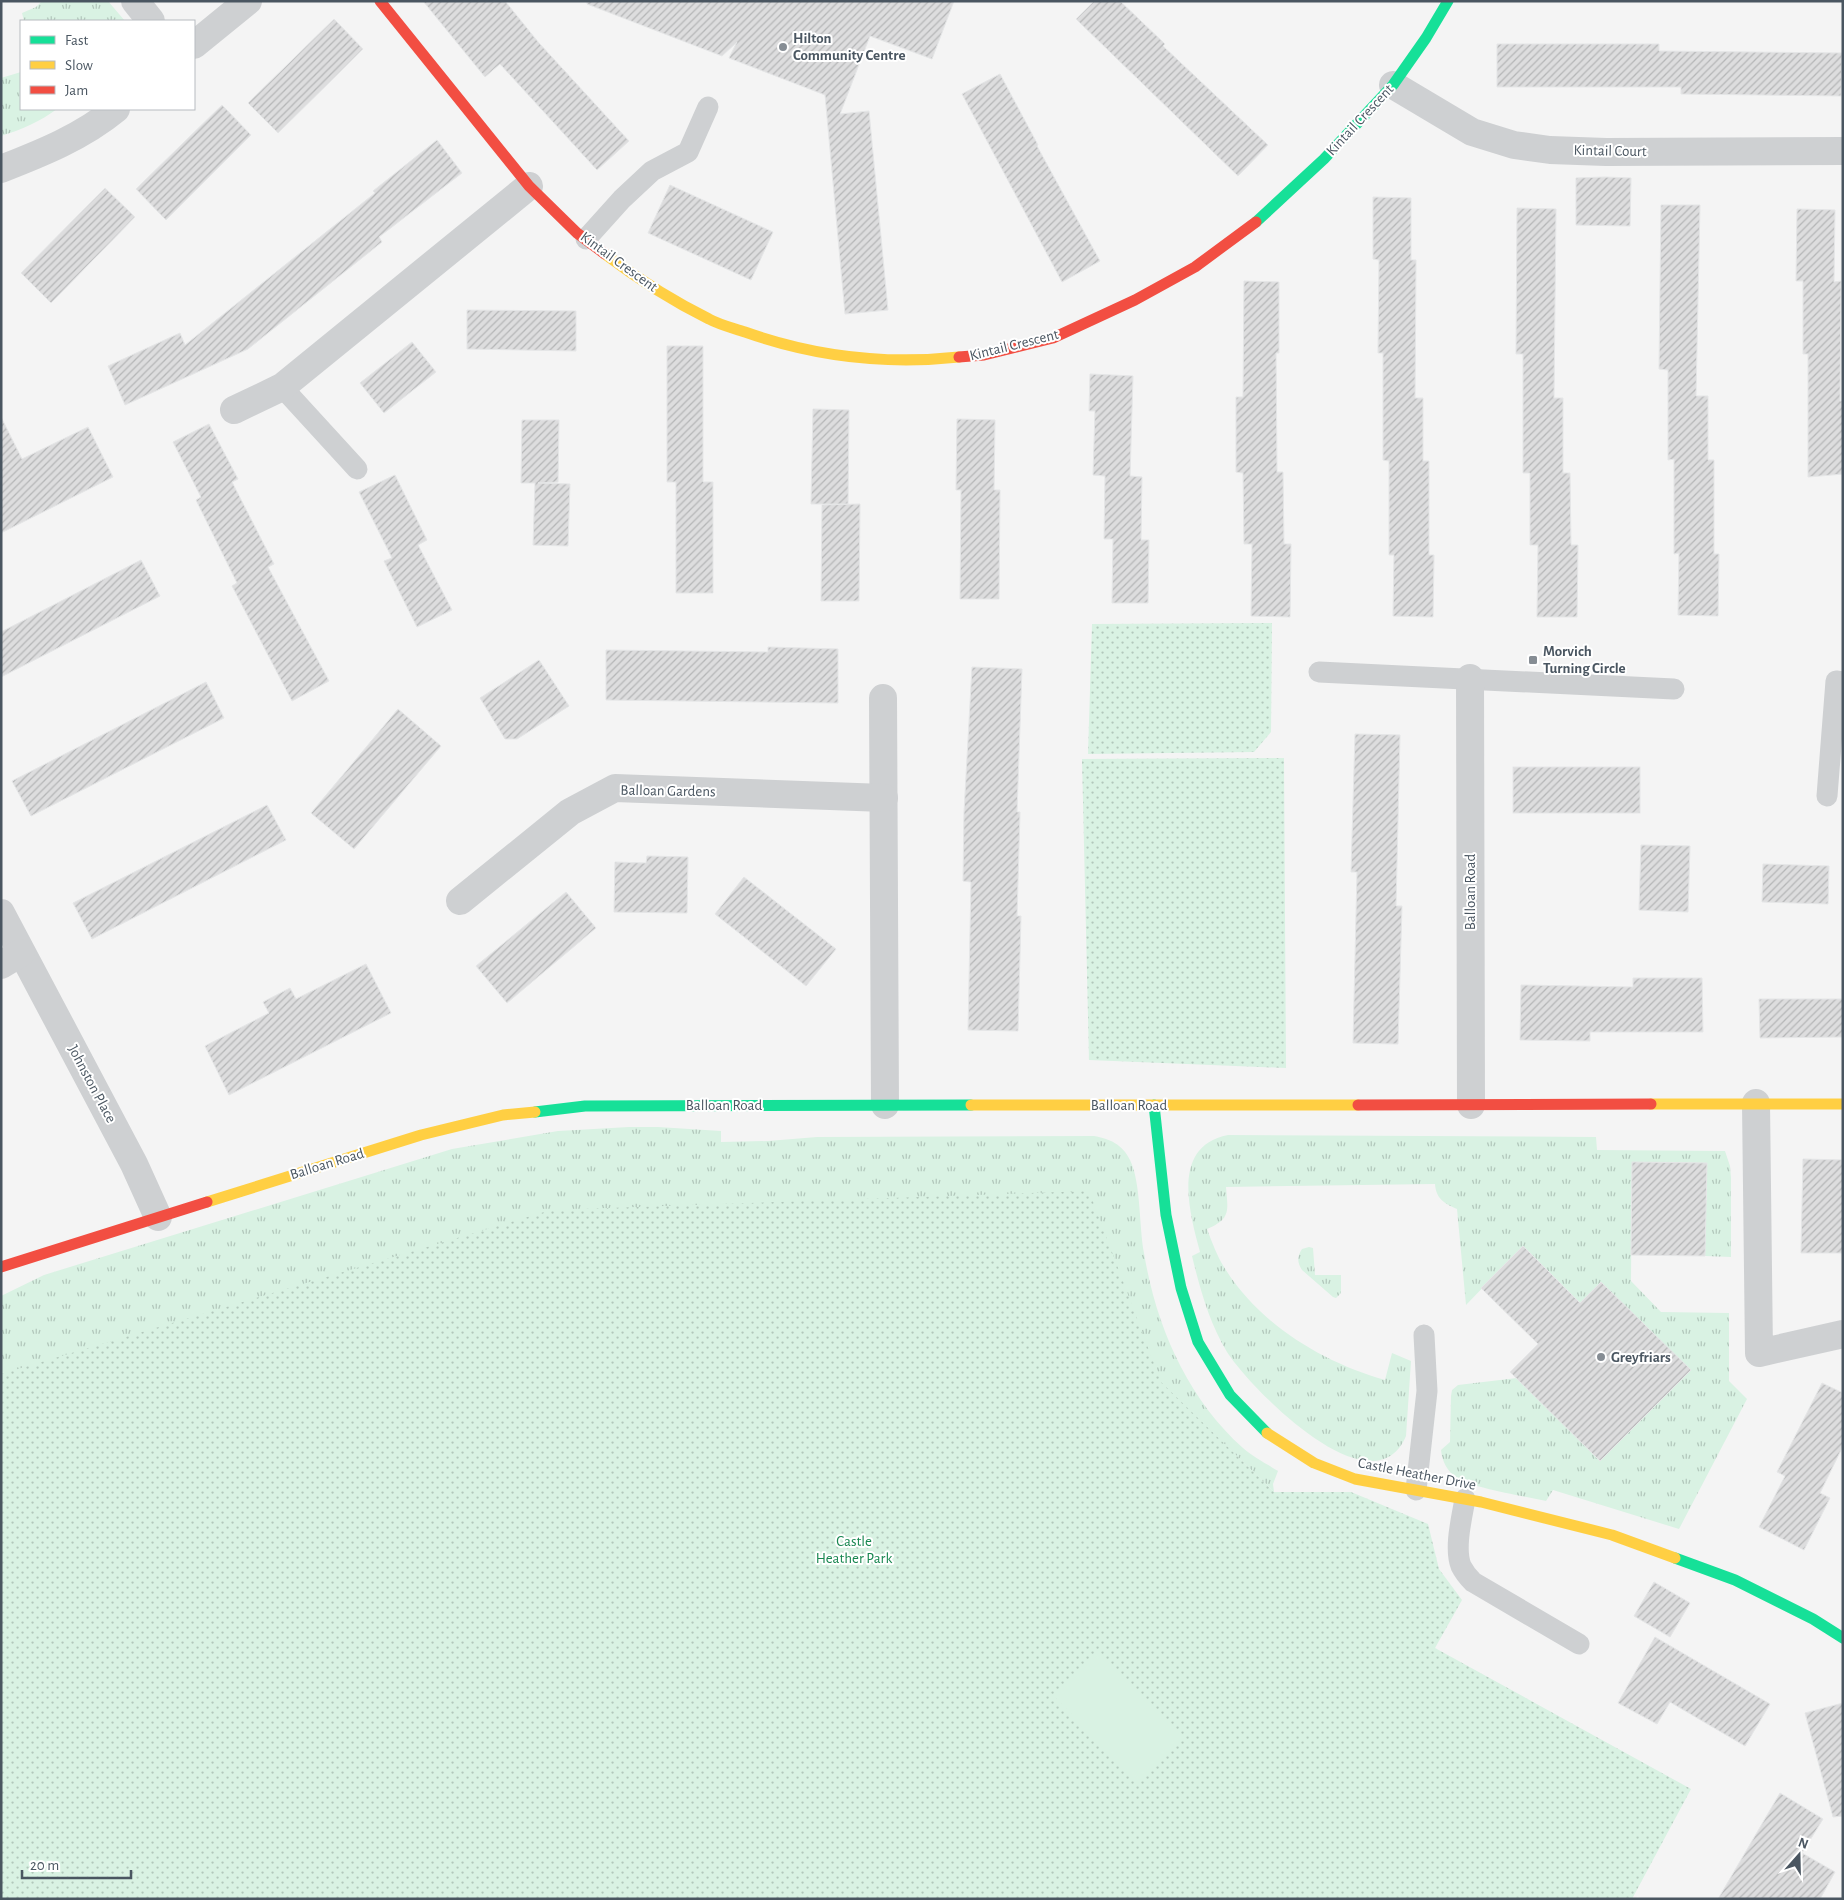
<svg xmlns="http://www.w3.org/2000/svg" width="1844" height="1900" font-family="'Alegreya Sans',sans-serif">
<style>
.grass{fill:url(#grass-tufts)}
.park{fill:url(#park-dots)}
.garden{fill:#d9f2e3}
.building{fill:url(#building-hatch);stroke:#e5e6e7}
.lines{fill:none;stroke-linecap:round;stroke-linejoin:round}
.lane{stroke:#ced0d2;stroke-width:21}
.street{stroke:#ced0d2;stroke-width:28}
.fast{stroke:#16e098;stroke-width:11}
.slow{stroke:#ffcf43;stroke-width:11}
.jam{stroke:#f24e42;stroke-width:11}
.poi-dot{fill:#868d94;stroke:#fff;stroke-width:2}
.labels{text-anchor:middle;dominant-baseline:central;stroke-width:4;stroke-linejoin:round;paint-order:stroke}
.poi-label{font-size:15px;font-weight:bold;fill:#4a5661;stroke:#fff;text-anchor:start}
.street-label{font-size:15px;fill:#4a5661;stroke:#fff}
.park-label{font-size:15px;fill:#17864f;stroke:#fff}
</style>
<defs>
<pattern id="grass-tufts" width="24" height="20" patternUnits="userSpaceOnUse" patternTransform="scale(1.25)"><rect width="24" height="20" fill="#d9f2e3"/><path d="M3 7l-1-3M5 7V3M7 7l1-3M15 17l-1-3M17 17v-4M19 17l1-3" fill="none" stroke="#b2c7bb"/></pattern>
<pattern id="park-dots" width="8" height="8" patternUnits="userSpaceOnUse" patternTransform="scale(1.25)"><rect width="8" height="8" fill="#d9f2e3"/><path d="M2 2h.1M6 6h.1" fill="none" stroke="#b2c7bb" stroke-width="1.8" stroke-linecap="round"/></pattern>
<pattern id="building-hatch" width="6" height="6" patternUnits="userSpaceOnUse" patternTransform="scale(1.25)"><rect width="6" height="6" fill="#ddddde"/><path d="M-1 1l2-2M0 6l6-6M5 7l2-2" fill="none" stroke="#b5b6b7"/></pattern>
</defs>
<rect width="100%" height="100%" fill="#f4f4f4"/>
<g class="grass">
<path d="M 42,1 L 108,1 L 125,21 L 24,21 L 22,13 L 36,7 Z"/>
<path d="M 21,72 L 21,109 L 57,109 C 41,121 21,130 1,136 L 1,78 Z"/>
<path d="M 629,1127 L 658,1127 L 721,1131 L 721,1142 L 768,1141 L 817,1137 L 1094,1136 C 1110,1139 1122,1144 1130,1160 C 1141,1182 1139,1227 1144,1253 C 1156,1326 1187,1398 1243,1448 C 1253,1457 1267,1464 1278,1471 L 1273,1484 L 1274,1492 L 1161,1383 L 1,1899 L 1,1296 L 44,1275 L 452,1149 L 558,1131 Z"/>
<path d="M 1228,1135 L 1596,1137 L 1597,1150 L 1725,1151 L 1730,1166 L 1731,1178 L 1731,1257 L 1705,1256 L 1705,1218 L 1692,1200 L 1707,1200 L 1707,1163 L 1632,1162 L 1631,1281 L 1661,1312 L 1729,1313 L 1729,1381 L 1747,1399 L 1679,1529 L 1553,1490 L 1546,1501 C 1525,1496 1466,1488 1452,1474 C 1445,1467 1442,1459 1441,1450 L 1450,1442 L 1451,1396 L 1452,1390 L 1458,1385 L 1517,1378 L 1690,1370 L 1601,1282 L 1580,1303 L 1523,1246 L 1466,1305 L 1457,1209 C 1445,1204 1436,1199 1435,1184 L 1226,1187 C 1228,1211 1231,1219 1207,1229 C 1212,1242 1217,1256 1224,1267 C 1259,1324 1322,1362 1385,1380 L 1392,1353 L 1411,1361 L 1406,1436 C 1373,1514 1250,1388 1227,1352 C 1209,1322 1200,1289 1192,1256 L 1200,1252 C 1189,1211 1171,1146 1228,1135 Z"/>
<path d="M 1309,1247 L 1313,1248 L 1315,1275 L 1341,1275 L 1341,1293 L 1336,1298 L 1333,1297 L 1302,1270 C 1297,1262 1297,1257 1302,1249 Z"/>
</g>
<g class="park">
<path d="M 1272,623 L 1271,732 L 1254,752 L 1088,754 L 1092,624 Z"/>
<path d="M 1284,758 L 1286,1068 L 1089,1060 L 1082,759 Z"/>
<path d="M 1089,1191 L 1161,1382 L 1274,1492 L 1351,1492 L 1428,1524 L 1439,1569 L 1462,1600 L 1435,1648 L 1691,1789 L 1632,1899 L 1,1899 L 1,1374 L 551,1210 Z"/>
</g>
<path class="garden" d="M 1099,1653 L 1182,1739 L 1137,1783 L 1054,1696 Z"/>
<g class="building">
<path d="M 423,1 L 505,1 L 539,43 L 629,141 L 597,170 L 500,64 L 485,77 Z"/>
<path d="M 587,1 L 954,1 L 932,59 L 870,36 L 840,114 L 869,111 L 888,310 L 845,314 L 825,95 L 729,58 L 737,42 L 722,56 L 587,4 Z"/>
<path d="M 1094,1 L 1120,1 L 1165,44 L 1163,46 L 1268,145 L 1238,176 L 1076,19 Z"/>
<path d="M 334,19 L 363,49 L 278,133 L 248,103 Z"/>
<path d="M 1497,44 L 1659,44 L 1659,51 L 1842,53 L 1841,96 L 1681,94 L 1681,87 L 1497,87 Z"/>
<path d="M 1000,74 L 1038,145 L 1037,146 L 1100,261 L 1062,282 L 962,94 Z"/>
<path d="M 222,105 L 251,135 L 166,220 L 136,189 Z"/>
<path d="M 437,140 L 462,173 L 379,237 L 382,242 L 248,349 L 125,405 L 108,366 L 180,333 L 185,345 L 375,193 L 373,191 Z"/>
<path d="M 1605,177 L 1631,178 L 1630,226 L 1576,225 L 1576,178 Z"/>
<path d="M 670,185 L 773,232 L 751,280 L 648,233 Z"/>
<path d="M 105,188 L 135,217 L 51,303 L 21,273 Z"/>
<path d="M 1373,197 L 1411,198 L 1411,260 L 1416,260 L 1415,398 L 1423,398 L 1423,461 L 1429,461 L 1429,555 L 1434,555 L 1433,617 L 1393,616 L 1394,555 L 1389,555 L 1389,461 L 1383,460 L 1383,353 L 1378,353 L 1379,260 L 1373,259 Z"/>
<path d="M 1661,205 L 1700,205 L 1696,396 L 1708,396 L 1708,460 L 1714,460 L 1714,554 L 1719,554 L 1718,616 L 1678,615 L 1679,553 L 1674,554 L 1674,459 L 1668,460 L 1668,370 L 1659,369 Z"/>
<path d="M 1517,208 L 1556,209 L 1554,398 L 1563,398 L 1563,473 L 1570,473 L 1571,545 L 1578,545 L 1577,617 L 1537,617 L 1538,545 L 1530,545 L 1530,473 L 1523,473 L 1523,354 L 1516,354 Z"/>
<path d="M 1797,209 L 1835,210 L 1834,282 L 1841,281 L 1840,401 L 1843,401 L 1843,474 L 1808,477 L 1808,354 L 1803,354 L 1803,281 L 1796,281 Z"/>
<path d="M 1244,281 L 1279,282 L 1279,353 L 1276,353 L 1277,472 L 1283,472 L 1284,544 L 1291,544 L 1290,617 L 1251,616 L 1252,544 L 1244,544 L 1243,473 L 1236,472 L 1236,397 L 1243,397 Z"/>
<path d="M 467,310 L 576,311 L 576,351 L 467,349 Z"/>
<path d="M 412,342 L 436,372 L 384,413 L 360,383 Z"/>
<path d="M 667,346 L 703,346 L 703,482 L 713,482 L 713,593 L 676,593 L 676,482 L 667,482 Z"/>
<path d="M 1090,374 L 1133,376 L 1130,476 L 1142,477 L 1141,540 L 1149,540 L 1148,603 L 1112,603 L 1113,539 L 1104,539 L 1105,476 L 1093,475 L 1095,411 L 1089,411 Z"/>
<path d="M 813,409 L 849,410 L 848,504 L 811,504 Z"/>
<path d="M 1,417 L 22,459 L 88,427 L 113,477 L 1,533 Z"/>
<path d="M 957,419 L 995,420 L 994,490 L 1000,490 L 999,599 L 960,599 L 961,490 L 956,490 Z"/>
<path d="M 522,420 L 559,420 L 558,482 L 538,483 L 570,484 L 568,546 L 533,545 L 535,483 L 521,483 Z"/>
<path d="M 209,424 L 238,479 L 232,482 L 274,564 L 268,567 L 329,681 L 292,701 L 232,586 L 237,583 L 196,500 L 201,497 L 173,442 Z"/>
<path d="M 395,475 L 427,540 L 418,545 L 452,610 L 417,627 L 384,561 L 392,558 L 359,492 Z"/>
<path d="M 860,504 L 859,601 L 821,601 L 822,505 Z"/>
<path d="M 141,560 L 160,596 L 1,677 L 1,632 Z"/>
<path d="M 768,647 L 838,649 L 838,703 L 606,700 L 606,650 L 768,652 Z"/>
<path d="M 539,660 L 569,706 L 517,739 L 505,739 L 480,698 Z"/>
<path d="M 972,667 L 1022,669 L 1017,812 L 1020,812 L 1017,916 L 1021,916 L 1018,1031 L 968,1030 L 971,882 L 963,881 L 964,812 Z"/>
<path d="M 206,682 L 224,718 L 31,816 L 12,781 Z"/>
<path d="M 398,709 L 441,746 L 354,849 L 311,813 Z"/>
<path d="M 1355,734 L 1400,735 L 1396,906 L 1402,906 L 1398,1044 L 1353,1043 L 1357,872 L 1351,872 Z"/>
<rect x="1513" y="767" width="127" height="46"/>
<path d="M 267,805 L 286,840 L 92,939 L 73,903 Z"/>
<path d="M 1641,845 L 1690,846 L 1688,912 L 1639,910 Z"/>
<path d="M 647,856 L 688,857 L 687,913 L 614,912 L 615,862 L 646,863 Z"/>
<path d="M 1763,864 L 1829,866 L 1828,904 L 1762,902 Z"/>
<path d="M 744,877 L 836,949 L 806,986 L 715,914 Z"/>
<path d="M 566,892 L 596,928 L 507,1003 L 476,966 Z"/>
<path d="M 366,964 L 391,1013 L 229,1095 L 205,1046 L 269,1013 L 263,1002 L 290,988 L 296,999 Z"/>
<path d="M 1633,978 L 1702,978 L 1703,1032 L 1590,1032 L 1590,1041 L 1520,1040 L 1521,985 L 1633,987 Z"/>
<path d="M 1759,999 L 1843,999 L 1843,1037 L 1760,1038 Z"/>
<path d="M 1803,1159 L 1843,1160 L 1843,1253 L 1801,1253 Z"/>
<path d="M 1632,1162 L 1707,1163 L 1705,1256 L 1631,1255 Z"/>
<path d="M 1523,1246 L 1580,1303 L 1601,1282 L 1691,1370 L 1600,1461 L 1510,1372 L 1538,1344 L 1481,1288 Z"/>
<path d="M 1822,1383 L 1843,1393 L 1843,1446 L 1820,1493 L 1830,1498 L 1804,1550 L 1759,1527 L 1785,1476 L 1777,1472 Z"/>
<path d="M 1654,1582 L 1690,1603 L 1670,1637 L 1634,1616 Z"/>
<path d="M 1655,1637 L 1770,1704 L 1745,1746 L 1670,1702 L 1657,1724 L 1618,1703 Z"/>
<path d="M 1843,1703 L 1843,1816 L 1833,1817 L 1805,1713 Z"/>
<path d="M 1780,1793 L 1823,1819 L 1802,1853 L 1835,1872 L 1820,1899 L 1718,1899 Z"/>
</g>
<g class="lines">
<g class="lane">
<path d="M 586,239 L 622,199 L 652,171 L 688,152 L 708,107"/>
<path d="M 282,387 L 357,469"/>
<path d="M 1319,672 L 1674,689"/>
<path d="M 1827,796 L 1836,681 L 1843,682"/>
<path d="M 1416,1490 L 1427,1391 L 1424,1335"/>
<path d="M 1465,1499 C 1462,1517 1454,1548 1461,1566 C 1464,1572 1469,1578 1473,1582 L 1579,1644"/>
</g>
<g class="street">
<path d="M 135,1 L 151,21"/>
<path d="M 194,45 L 248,1"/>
<path d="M 1393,85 L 1472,132 L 1514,145 L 1550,150 L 1606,152 L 1843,151"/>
<path d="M 1,169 C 42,153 82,137 116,109"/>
<path d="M 234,410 L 282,387 L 529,186"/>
<path d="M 1470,678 L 1471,1105"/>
<path d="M 883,698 L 885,1105"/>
<path d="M 460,901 L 570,812 L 615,788 L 884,798"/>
<path d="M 1,913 L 134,1164 L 158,1217"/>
<path d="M 1,965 L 21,953"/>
<path d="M 1756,1103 L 1759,1353 L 1843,1334"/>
</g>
<g class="fast">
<path d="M 1256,222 L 1324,159 L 1393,85 L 1426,38 L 1448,1"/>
<path d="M 1154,1105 L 1166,1215 L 1181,1288 L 1198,1342 L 1230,1395 L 1267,1433"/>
<path d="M 535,1112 L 585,1106 L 971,1105"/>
<path d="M 1675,1558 L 1735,1580 L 1813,1619 L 1843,1638"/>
</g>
<g class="slow">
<path d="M 605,254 C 638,279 673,301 709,319 C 720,325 733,328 745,332 C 816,357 885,365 959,357"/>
<path d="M 1651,1104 L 1843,1104"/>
<path d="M 971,1105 L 1358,1105"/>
<path d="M 207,1202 L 421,1135 L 503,1115 L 535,1112"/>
<path d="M 1267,1433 L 1314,1463 L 1355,1479 L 1481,1502 L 1612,1535 L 1675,1558"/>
</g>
<g class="jam">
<path d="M 380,1 L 529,186 L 577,233 L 605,254"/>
<path d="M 959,357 L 984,355 L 1053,338 L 1135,300 L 1195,267 L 1256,222"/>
<path d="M 1358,1105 L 1651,1104"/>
<path d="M 1,1267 L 207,1202"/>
</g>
</g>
<g class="poi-dot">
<circle cx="783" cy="47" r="5"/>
<rect x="1528" y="655" width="10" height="10" rx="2.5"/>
<circle cx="1601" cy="1357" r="5"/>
</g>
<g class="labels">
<g class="poi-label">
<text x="793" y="38">Hilton<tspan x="793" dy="17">Community Centre</tspan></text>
<text x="1543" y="651">Morvich<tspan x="1543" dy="17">Turning Circle</tspan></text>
<text x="1611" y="1357">Greyfriars</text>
</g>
<g class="street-label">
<text transform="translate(1360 120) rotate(-47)">Kintail Crescent</text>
<text transform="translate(1610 151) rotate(1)">Kintail Court</text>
<text transform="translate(619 262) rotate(36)">Kintail Crescent</text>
<text transform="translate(1014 345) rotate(-14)">Kintail Crescent</text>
<text transform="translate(668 791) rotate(1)">Balloan Gardens</text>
<text transform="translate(1470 892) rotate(-90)">Balloan Road</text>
<text transform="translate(92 1084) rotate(62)">Johnston Place</text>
<text x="724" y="1105">Balloan Road</text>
<text x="1129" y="1105">Balloan Road</text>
<text transform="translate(327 1164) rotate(-17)">Balloan Road</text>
<text transform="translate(1417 1474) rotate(11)">Castle Heather Drive</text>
</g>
<g class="park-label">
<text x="854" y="1541">Castle<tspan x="854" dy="17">Heather Park</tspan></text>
</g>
</g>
<rect width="1844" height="1900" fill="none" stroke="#4a5661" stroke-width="5"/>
<rect x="20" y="20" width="175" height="90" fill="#ffffff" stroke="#b7bbc0"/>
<rect x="30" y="36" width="25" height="8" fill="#16e098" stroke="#b7bbc0"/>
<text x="65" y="45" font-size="15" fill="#4a5661">Fast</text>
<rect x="30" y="61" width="25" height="8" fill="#ffcf43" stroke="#b7bbc0"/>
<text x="65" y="70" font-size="15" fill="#4a5661">Slow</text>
<rect x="30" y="86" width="25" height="8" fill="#f24e42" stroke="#b7bbc0"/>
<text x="65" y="95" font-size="15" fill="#4a5661">Jam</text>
<g transform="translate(1799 1855) rotate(20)" stroke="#ffffff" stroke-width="4" paint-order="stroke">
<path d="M0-4L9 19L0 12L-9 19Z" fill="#4a5661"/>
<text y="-8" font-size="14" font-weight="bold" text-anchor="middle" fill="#4a5661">N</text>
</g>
<path d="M22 1870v8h109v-8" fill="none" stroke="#4a5661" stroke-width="2.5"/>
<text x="30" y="1870" font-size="15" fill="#4a5661" stroke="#ffffff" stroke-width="4" paint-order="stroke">20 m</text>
</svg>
